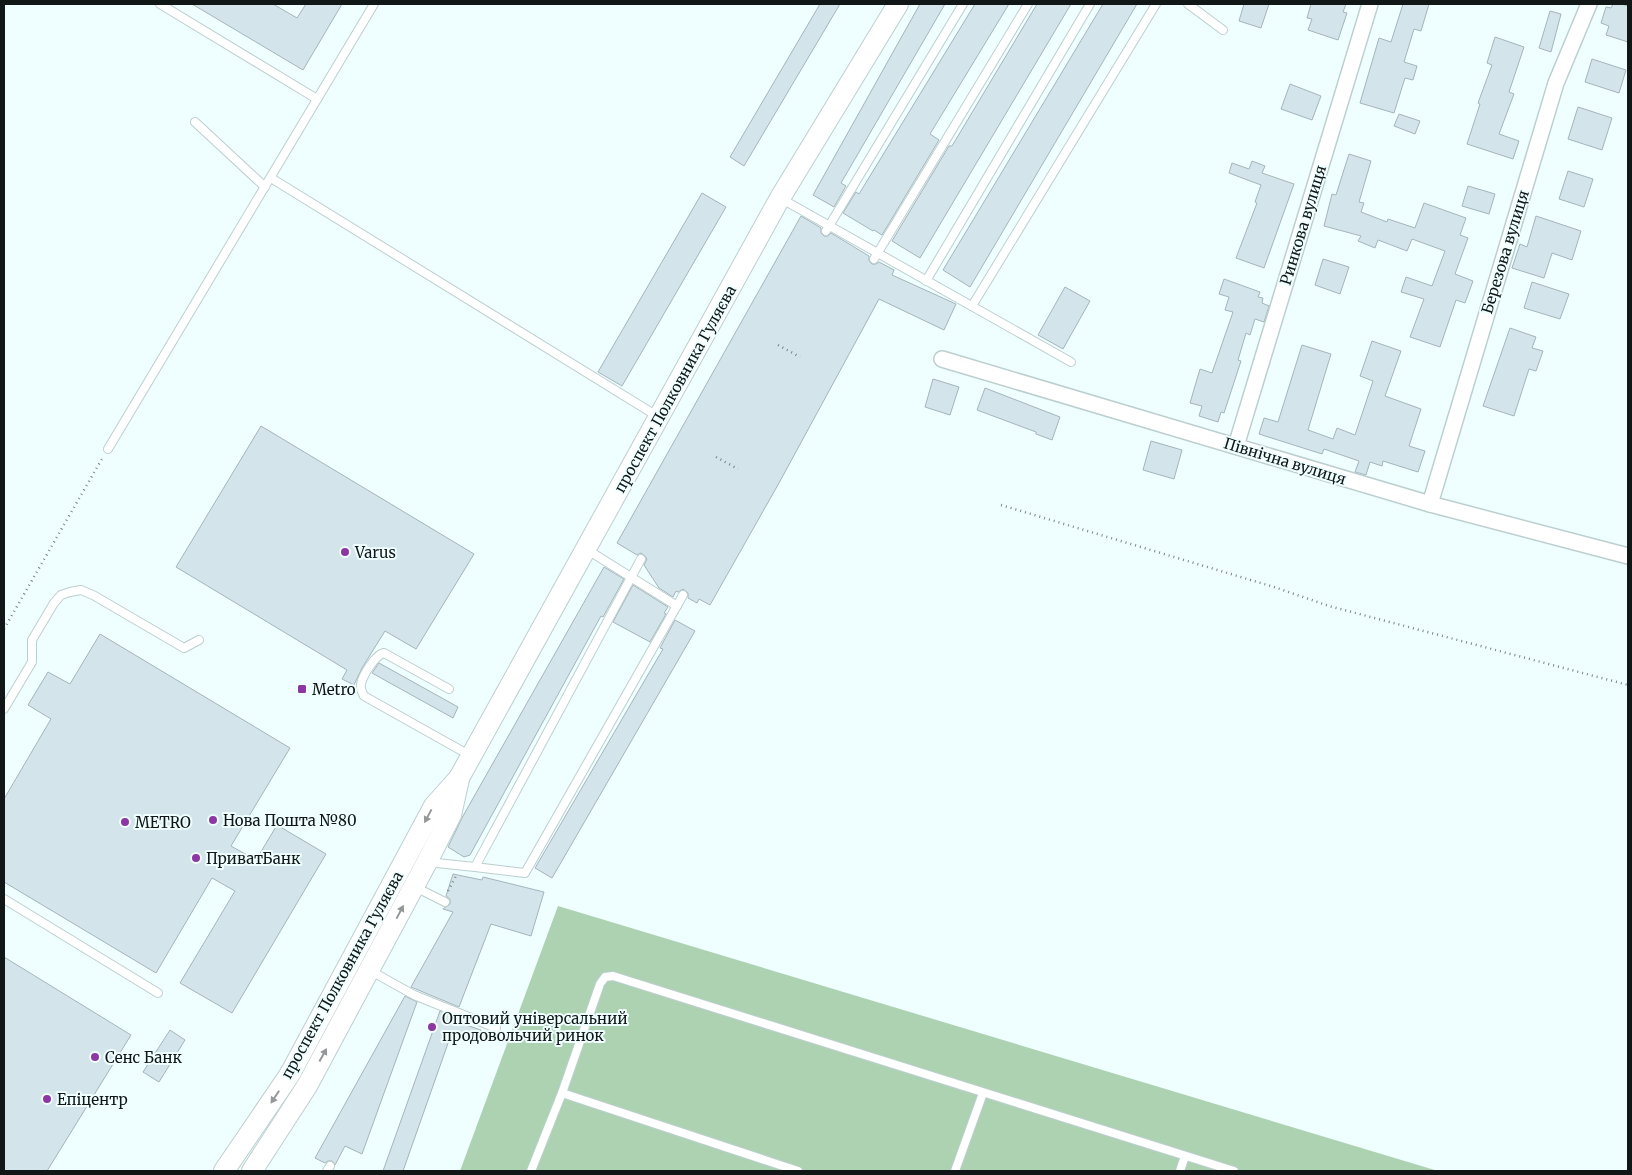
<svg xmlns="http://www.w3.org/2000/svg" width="1632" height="1175" font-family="Merriweather,serif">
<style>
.green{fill:#add2b2}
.building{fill:#d3e4ea;stroke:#a4b5bb}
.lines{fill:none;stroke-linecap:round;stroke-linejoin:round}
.lane-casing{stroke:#bccfcf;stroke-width:10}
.street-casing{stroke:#bccfcf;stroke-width:18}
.secondary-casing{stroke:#bccfcf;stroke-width:22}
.path{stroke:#7b8686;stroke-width:2.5;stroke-dasharray:1 4;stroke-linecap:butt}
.lane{stroke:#fff;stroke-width:8}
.street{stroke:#fff;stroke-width:15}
.secondary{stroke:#fff;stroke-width:20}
.oneway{fill:#949797}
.poi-dot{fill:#8d37a4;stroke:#effefe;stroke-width:2}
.labels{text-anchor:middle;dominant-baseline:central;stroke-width:4;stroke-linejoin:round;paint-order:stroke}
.street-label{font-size:15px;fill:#111717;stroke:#effefe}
.poi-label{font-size:15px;fill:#111717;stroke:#effefe;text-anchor:start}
</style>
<rect width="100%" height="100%" fill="#effefe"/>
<path class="green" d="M 558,906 L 1438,1171 L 460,1171 Z"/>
<g class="building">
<path d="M 192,4 L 273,4 L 297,18 L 306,4 L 342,4 L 303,70 Z"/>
<path d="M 820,4 L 840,4 L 744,166 L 730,157 Z"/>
<path d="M 920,4 L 945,4 L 841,183 L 846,186 L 834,207 L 813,195 Z"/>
<path d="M 975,4 L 1009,4 L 930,134 L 939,140 L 882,235 L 874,230 L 873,231 L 843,213 L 856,192 L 859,194 Z"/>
<path d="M 1037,4 L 1071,4 L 920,258 L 892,241 L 949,146 L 952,146 Z"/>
<path d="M 1103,4 L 1137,4 L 970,287 L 943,270 Z"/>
<path d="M 1244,4 L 1269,4 L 1261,28 L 1239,21 Z"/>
<path d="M 1311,4 L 1346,4 L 1343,12 L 1347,13 L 1338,40 L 1308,30 L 1312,19 L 1307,18 Z"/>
<path d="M 1403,4 L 1429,4 L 1421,31 L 1414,29 L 1404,62 L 1417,66 L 1413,80 L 1405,78 L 1394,113 L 1360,103 L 1379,38 L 1391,42 Z"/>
<path d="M 1613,4 L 1621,4 L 1628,6 L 1628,42 L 1606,35 L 1609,26 L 1601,23 L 1606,7 L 1611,8 Z"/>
<path d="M 1550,11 L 1561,14 L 1551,52 L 1539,48 Z"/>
<path d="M 1495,37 L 1524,47 L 1509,92 L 1514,94 L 1499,134 L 1519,141 L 1513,159 L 1467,144 L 1480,104 L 1478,103 L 1492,65 L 1487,63 Z"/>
<path d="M 1592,59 L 1626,70 L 1619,93 L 1585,82 Z"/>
<path d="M 1290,84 L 1321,96 L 1312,120 L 1281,109 Z"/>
<path d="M 1578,107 L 1612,118 L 1602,150 L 1568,139 Z"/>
<path d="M 1399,114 L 1420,121 L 1415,134 L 1394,126 Z"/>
<path d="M 1349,154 L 1371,161 L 1359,202 L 1364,203 L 1361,212 L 1387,222 L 1388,219 L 1415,228 L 1424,203 L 1466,218 L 1460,235 L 1468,238 L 1455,274 L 1473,281 L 1465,303 L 1456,300 L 1440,347 L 1410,337 L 1424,299 L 1401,292 L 1406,277 L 1432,286 L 1445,251 L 1412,239 L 1407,251 L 1378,240 L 1375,248 L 1358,241 L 1361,236 L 1324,226 L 1332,194 L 1336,195 Z"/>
<path d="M 1252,161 L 1265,166 L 1262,173 L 1294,184 L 1264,268 L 1236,258 L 1257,203 L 1255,202 L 1261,185 L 1229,173 L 1232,163 L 1249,169 Z"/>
<path d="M 1568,171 L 1593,179 L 1584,207 L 1559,199 Z"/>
<path d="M 1468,186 L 1495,194 L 1489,214 L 1462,206 Z"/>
<path d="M 702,193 L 726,207 L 622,386 L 598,372 Z"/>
<path d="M 801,216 L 821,228 L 821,233 L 824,236 L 828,236 L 831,233 L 869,256 L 869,261 L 872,264 L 876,264 L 879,262 L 894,270 L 892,275 L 956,304 L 944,330 L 879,299 L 779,483 L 710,605 L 699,599 L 697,603 L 688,598 L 688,593 L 683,589 L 678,592 L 676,591 L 673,597 L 659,588 L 644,565 L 647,559 L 645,556 L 641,553 L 637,555 L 617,543 Z"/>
<path d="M 1536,216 L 1581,231 L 1572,260 L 1552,253 L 1544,278 L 1512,268 L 1520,244 L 1527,247 Z"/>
<path d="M 1323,259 L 1349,267 L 1340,294 L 1315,285 Z"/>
<path d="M 1224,279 L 1260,292 L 1258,297 L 1263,298 L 1262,303 L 1269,306 L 1264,322 L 1255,319 L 1250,335 L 1246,333 L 1238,360 L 1241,361 L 1224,413 L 1221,412 L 1218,422 L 1199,416 L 1202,406 L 1190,403 L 1200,369 L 1212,373 L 1233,312 L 1225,310 L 1229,297 L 1219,294 Z"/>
<path d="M 1532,282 L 1569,294 L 1560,319 L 1524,308 Z"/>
<path d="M 1065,287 L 1090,301 L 1063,349 L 1038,335 Z"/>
<path d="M 1510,328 L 1536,337 L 1532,348 L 1543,351 L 1536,371 L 1529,369 L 1514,416 L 1483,406 Z"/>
<path d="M 1372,341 L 1401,351 L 1385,396 L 1421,409 L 1409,446 L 1425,451 L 1418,472 L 1383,461 L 1382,466 L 1370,462 L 1366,475 L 1355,472 L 1359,461 L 1324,449 L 1322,454 L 1259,434 L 1264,418 L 1278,422 L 1302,345 L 1331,354 L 1308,430 L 1333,439 L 1337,428 L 1355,435 L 1373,381 L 1360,376 Z"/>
<path d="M 933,379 L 959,387 L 950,415 L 925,407 Z"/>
<path d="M 985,388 L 1060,417 L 1052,440 L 1036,434 L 1036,432 L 977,410 Z"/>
<path d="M 261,426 L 474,554 L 416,649 L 385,631 L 362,668 L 354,685 L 342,679 L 347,670 L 176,567 Z"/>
<path d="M 1151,441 L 1182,450 L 1174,479 L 1143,470 Z"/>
<path d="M 604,567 L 624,579 L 603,617 L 601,616 L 470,855 L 464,857 L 448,847 L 463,816 Z"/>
<path d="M 633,585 L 668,607 L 664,613 L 666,614 L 650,642 L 613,622 Z"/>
<path d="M 675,620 L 695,631 L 552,878 L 535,868 L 663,649 L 660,648 Z"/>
<path d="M 100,634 L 290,748 L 231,846 L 256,860 L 277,825 L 326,854 L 232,1013 L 180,983 L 235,891 L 212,878 L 156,973 L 4,882 L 4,799 L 51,719 L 28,705 L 48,672 L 70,684 Z"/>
<path d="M 379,663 L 458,707 L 453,718 L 372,673 Z"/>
<path d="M 453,874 L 482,880 L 483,877 L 544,892 L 531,936 L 491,924 L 459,1007 L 411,987 L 453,912 L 443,909 L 450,904 L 450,899 L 446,896 Z"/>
<path d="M 4,957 L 131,1035 L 47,1171 L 4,1171 Z"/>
<path d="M 405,996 L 417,1002 L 362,1154 L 345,1146 L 335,1165 L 332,1161 L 328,1161 L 325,1163 L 315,1158 Z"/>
<path d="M 440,1011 L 455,1018 L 454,1021 L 481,1030 L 477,1041 L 452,1032 L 403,1171 L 383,1171 Z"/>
<path d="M 170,1030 L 185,1040 L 159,1082 L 143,1072 Z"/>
</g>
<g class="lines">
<defs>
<g id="lane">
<path d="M 160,4 L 317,99"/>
<path d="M 1188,4 L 1223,30"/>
<path d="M 195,122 L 265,187"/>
<path d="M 271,178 L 657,416"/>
<path d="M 780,198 L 1071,362"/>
<path d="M 826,231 L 963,4"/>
<path d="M 874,259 L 1028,4"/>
<path d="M 926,281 L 1090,4"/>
<path d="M 972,306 L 1156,4"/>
<path d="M 108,449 L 374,4"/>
<path d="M 586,549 L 677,606"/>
<path d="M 449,689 L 384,653 C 375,655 363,675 361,684 C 360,689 362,692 364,696 L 471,756"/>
<path d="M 4,709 L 32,662 L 32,640 L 54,603 L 61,595 L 70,592 L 81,590 L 93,595 L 184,648 L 199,640"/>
<path d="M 427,862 L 475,867 L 641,559"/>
<path d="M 475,867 L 525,873 L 683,595"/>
<path d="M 415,887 L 445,902"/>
<path d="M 4,899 L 158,993"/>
<path d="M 371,971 L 414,995 L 496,1028"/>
<path d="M 562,1093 L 798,1171"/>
<path d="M 327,1171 L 330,1166"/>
<path d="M 531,1171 L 562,1093 L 600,984 L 605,977 L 613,976 L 1234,1171"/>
<path d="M 955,1171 L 983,1093"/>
<path d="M 1180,1171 L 1185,1156"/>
</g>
<g id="street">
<path d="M 942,359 L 1430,504 L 1628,556"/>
<path d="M 1236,446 L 1370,4"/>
<path d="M 1430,504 L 1556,83 L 1589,4"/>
</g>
<g id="secondary">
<path d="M 224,1171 L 290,1074 L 434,806 L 459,778 L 780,198 L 898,4"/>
<path d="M 252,1171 L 307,1086 L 427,862 L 451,815 L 459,779"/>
</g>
</defs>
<use href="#lane" class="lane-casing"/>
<use href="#street" class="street-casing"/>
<use href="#secondary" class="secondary-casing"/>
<g class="path">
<path d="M 778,345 L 800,357"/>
<path d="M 716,457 L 738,469"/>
<path d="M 1001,505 L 1274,587 L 1329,606 L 1628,685"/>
<path d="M 4,629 L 103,457"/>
<path d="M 448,891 L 456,876"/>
</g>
<use href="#lane" class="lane"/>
<use href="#street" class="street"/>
<use href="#secondary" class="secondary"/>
</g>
<defs><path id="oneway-solid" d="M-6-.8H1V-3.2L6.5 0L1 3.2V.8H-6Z" transform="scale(1.25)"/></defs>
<g class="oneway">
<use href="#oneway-solid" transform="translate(428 816) rotate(118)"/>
<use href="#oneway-solid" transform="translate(400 912) rotate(-62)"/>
<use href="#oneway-solid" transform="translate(323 1055) rotate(-61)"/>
<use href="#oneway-solid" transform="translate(275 1097) rotate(123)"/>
</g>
<g class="poi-dot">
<circle cx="345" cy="552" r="5"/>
<rect x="297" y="684" width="10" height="10" rx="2.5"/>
<circle cx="213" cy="820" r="5"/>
<circle cx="125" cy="822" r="5"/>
<circle cx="196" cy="858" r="5"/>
<circle cx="432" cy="1027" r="5"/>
<circle cx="95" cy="1057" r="5"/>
<circle cx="47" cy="1099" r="5"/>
</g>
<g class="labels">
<g class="street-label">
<text transform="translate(1303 225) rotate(-73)">Ринкова вулиця</text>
<text transform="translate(1505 252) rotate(-73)">Березова вулиця</text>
<text transform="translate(675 389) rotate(-61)">проспект Полковника Гуляєва</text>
<text transform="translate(1285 461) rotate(17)">Північна вулиця</text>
<text transform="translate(342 975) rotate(-61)">проспект Полковника Гуляєва</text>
</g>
<g class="poi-label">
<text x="355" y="552">Varus</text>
<text x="312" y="689">Metro</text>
<text x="223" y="820">Нова Пошта №80</text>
<text x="135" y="822">METRO</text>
<text x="206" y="858">ПриватБанк</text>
<text x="442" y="1018">Оптовий універсальний<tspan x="442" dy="17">продовольчий ринок</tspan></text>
<text x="105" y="1057">Сенс Банк</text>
<text x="57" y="1099">Епіцентр</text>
</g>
</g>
<rect width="1632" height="1175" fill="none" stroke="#111717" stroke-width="10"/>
</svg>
